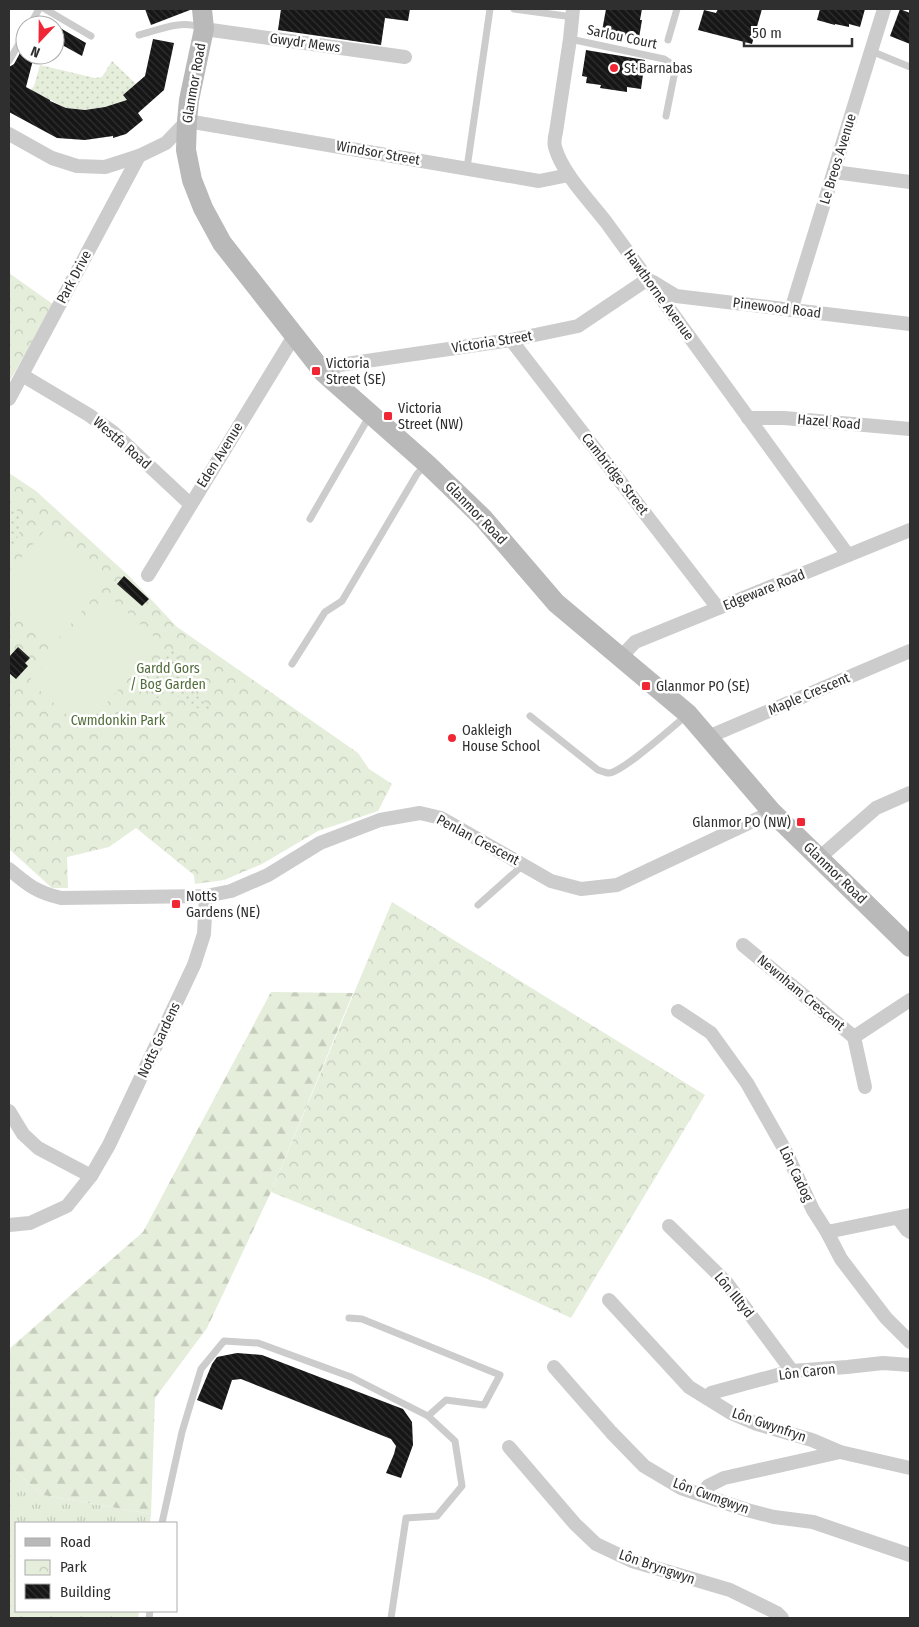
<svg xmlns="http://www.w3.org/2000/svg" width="919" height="1627" font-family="'Fira Sans Condensed',sans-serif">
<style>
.grass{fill:url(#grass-tufts)}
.forest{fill:url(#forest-firs)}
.park{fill:url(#park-crowns)}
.garden{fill:url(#garden-dots)}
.pitch{fill:#e5eddb}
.building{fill:url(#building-back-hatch)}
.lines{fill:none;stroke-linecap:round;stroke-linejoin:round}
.lane{stroke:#ccc;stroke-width:7}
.street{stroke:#ccc;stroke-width:14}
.secondary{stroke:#b9b9b9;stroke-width:20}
.poi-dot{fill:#f02634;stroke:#fff;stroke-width:2}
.labels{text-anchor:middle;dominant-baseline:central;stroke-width:5;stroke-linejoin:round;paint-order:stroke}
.street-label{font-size:14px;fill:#2f2f2f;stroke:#fff}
.poi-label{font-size:14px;fill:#2f2f2f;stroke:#fff;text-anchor:start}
.park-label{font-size:14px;fill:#516d39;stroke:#fff}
</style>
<defs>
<pattern id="grass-tufts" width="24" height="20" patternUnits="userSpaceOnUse" patternTransform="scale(1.25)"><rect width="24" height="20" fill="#e5eddb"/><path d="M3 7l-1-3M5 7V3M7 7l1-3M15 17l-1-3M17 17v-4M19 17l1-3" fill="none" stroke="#c5ccbc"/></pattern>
<pattern id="forest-firs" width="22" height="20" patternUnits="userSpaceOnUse" patternTransform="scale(1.25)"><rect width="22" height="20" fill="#e5eddb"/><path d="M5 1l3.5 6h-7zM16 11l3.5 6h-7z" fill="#c5ccbc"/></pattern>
<pattern id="park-crowns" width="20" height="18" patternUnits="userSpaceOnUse" patternTransform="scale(1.25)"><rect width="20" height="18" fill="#e5eddb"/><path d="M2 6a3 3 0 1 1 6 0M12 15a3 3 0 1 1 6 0" fill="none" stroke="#c5ccbc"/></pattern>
<pattern id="garden-dots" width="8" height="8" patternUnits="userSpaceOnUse" patternTransform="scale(1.25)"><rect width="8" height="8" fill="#e5eddb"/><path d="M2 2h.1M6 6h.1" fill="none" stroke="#c5ccbc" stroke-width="1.8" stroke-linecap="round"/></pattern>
<pattern id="building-back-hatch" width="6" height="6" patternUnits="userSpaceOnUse" patternTransform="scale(1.25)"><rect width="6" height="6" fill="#161616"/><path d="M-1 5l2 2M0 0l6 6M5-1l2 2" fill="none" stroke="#303030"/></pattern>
</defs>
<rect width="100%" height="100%" fill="#fff"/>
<path class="grass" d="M 9,1466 L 43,1495 L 151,1514 L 150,1523 L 16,1523 L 16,1611 L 139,1611 L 138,1618 L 9,1618 Z"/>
<path class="forest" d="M 271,992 L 353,993 L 271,1192 L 207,1328 L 155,1398 L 151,1514 L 43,1495 L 9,1466 L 9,1349 L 143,1232 Z"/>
<g class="park">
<path d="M 9,273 L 54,305 L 9,382 Z"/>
<path d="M 9,473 L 36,491 L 129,576 L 177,627 L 358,753 L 369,769 L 392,784 L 378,811 L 318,831 L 262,864 L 224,880 L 195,884 L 194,875 L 136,828 L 109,847 L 67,857 L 68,888 L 52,888 L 9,849 Z"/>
<path d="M 392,902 L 705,1095 L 571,1318 L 485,1278 L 271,1192 Z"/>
</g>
<g class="garden">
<path d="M 112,61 L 136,84 L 123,95 L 129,103 L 85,110 L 66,108 L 31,90 L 34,86 L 40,65 L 95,78 L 102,77 Z"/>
<path d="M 9,503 C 30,517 20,535 9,552 Z"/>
<path d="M 171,647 L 186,672 L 190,689 L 211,708 L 206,713 L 173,694 L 157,698 L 147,690 L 145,675 Z"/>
</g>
<g class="pitch">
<path d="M 45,530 L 106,583 L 53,645 L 9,607 L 9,572 Z"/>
<path d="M 107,594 L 161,643 L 83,729 L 29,681 Z"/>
</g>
<g class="building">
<path d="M 145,9 L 190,9 L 190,10 L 151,25 Z"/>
<path d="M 281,9 L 410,9 L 408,21 L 385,18 L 381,45 L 278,30 Z"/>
<path d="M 606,9 L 642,9 L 640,20 L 642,20 L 639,38 L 602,31 Z"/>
<path d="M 718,9 L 762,9 L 752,44 L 698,30 L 704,10 L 716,13 Z"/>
<path d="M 820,9 L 865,9 L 860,27 L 849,24 L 849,27 L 835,24 L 835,25 L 817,20 Z"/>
<path d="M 900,9 L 910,13 L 910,44 L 890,36 Z"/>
<path d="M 55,25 L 86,43 L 82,56 L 55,41 Z"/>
<path d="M 153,39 L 174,43 L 164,90 L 138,113 L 143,120 L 126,134 L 113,138 L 113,136 L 85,140 L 57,138 L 9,112 L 9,67 L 14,64 L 20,53 L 33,60 L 26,87 L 50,100 L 50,101 L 66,108 L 85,110 L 105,107 L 127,100 L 123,95 L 145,76 Z"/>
<path d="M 586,50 L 645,60 L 641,89 L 627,87 L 627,92 L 600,88 L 601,85 L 586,83 L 587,77 L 582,76 Z"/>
<path d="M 124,576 L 149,599 L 142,606 L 117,584 Z"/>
<path d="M 18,647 L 30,658 L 25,663 L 28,666 L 16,679 L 9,673 L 9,657 Z"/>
<path d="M 237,1353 L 262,1355 L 403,1409 L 412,1422 L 413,1445 L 401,1478 L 386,1473 L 394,1454 L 396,1446 L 391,1439 L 241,1379 L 232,1380 L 222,1410 L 197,1400 L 212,1364 L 217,1357 Z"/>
</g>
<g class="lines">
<g class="lane">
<path d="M 45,9 L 91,36"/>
<path d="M 514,9 L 573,17"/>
<path d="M 30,25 L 39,9"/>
<path d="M 139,35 C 158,30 182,19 201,28"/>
<path d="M 570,39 L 664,59 L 673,65 L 675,71 L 666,116"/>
<path d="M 668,40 L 677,9"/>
<path d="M 871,51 L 910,67"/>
<path d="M 9,61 L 25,33"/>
<path d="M 467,168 L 490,9"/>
<path d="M 310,519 L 370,415"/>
<path d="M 292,664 L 325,612 L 342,601 L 417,474 L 426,464"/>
<path d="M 530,716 L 598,770 C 601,771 606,773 609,773 C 623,772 672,727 686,716"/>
<path d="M 478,905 L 523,865"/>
<path d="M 349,1318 L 362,1319 L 500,1375 L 484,1405 L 446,1400 L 428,1416"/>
<path d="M 162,1523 L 182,1432 L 201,1369 L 224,1341 L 258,1343 L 351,1377 L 428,1416 L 455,1441 L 462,1486 L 437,1516 L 406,1518 L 391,1618"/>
<path d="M 149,1618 L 150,1611"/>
</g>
<g class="street">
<path d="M 573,9 L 570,39 L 556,132 C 555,136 554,143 555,147 C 562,173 590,201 606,222 L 848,555"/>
<path d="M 204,29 L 405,57"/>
<path d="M 9,134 L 52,158 L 77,166 L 105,167 L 139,156 L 166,143 L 187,121 L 539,181 L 569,175"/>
<path d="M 834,172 L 910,182"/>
<path d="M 653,282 L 676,296 L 910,324"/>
<path d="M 791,310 L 884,9"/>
<path d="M 511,340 L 718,608"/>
<path d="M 324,373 L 339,365 L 511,340 L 578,326 L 648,279"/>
<path d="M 22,375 L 89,415 L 114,433 L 190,504"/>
<path d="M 9,399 L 139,156"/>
<path d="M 748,418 L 784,418 L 910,429"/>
<path d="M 148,575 L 294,336"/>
<path d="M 621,657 L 635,642 L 910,530"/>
<path d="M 708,737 L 910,651"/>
<path d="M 819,858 L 876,808 L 910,793"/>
<path d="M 9,869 C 28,885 36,892 61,898 L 206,896 L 231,891 L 268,875 L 320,843 L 380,820 L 420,813 L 441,818 L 551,881 L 581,889 L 617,885 L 772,812"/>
<path d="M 743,945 L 854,1037 L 910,1000"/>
<path d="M 678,1011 L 711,1033 L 747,1083 L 785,1150 L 813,1210 L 827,1232 L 841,1259 L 886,1318 L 910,1342"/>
<path d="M 854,1037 L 865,1087"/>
<path d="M 9,1111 L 23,1134 L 38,1148 L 91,1176"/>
<path d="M 898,1218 L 907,1230 L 910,1232"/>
<path d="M 9,1225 L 30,1223 L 67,1206 L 91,1176 L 109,1145 L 194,965 L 204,934 L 206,896"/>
<path d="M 669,1226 L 726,1282 L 792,1371"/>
<path d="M 827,1232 L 910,1215"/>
<path d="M 609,1300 L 689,1387 L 731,1413 L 757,1424 L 812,1440 L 840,1452 L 910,1468"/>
<path d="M 554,1367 L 611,1432 L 644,1466 L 681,1488 L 747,1510 L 774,1517 L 813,1522 L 910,1555"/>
<path d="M 707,1398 L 711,1393 L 792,1371 L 847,1367 L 883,1363 L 910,1365"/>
<path d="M 509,1447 L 575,1524 L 596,1544 L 632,1561 L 730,1590 L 777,1613 L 782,1618"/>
<path d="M 703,1495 L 708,1486 L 724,1478 L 840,1452"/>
</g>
<path class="secondary" d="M 202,9 L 204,29 L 189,100 L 187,121 L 186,150 L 192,180 L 203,208 L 222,243 L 324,373 L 427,464 L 483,518 L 556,603 L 688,714 L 772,812 L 910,947"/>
</g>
<g class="poi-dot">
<circle cx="614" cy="68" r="5"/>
<rect x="311" y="366" width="10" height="10" rx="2.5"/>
<rect x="383" y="411" width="10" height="10" rx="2.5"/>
<rect x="641" y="681" width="10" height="10" rx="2.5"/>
<circle cx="452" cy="738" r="5"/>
<rect x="796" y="817" width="10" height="10" rx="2.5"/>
<rect x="171" y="899" width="10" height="10" rx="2.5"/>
</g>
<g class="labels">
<g class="street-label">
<text transform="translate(622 37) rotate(12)">Sarlou Court</text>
<text transform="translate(305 43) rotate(8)">Gwydr Mews</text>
<text transform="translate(194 83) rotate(-80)">Glanmor Road</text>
<text transform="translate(378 153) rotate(10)">Windsor Street</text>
<text transform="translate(838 159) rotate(-73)">Le Breos Avenue</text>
<text transform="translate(74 277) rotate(-62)">Park Drive</text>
<text transform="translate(659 295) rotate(54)">Hawthorne Avenue</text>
<text transform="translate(777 308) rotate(7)">Pinewood Road</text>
<text transform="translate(492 342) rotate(-9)">Victoria Street</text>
<text transform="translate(829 422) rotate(5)">Hazel Road</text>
<text transform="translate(122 443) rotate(41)">Westfa Road</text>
<text transform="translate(220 455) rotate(-58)">Eden Avenue</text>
<text transform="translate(615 474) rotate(52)">Cambridge Street</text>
<text transform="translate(476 513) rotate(46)">Glanmor Road</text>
<text transform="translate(764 590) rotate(-22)">Edgeware Road</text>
<text transform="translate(809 694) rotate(-23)">Maple Crescent</text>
<text transform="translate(478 840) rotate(28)">Penlan Crescent</text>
<text transform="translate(835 873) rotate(44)">Glanmor Road</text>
<text transform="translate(801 993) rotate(40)">Newnham Crescent</text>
<text transform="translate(159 1040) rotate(-65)">Notts Gardens</text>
<text transform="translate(796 1174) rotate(64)">Lôn Cadog</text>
<text transform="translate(734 1295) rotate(51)">Lôn Illtyd</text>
<text transform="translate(807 1372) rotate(-7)">Lôn Caron</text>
<text transform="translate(769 1425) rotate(19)">Lôn Gwynfryn</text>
<text transform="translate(711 1496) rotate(20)">Lôn Cwmgwyn</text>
<text transform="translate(657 1567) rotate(19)">Lôn Bryngwyn</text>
</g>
<g class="poi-label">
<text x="624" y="68">St Barnabas</text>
<text x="326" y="363">Victoria<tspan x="326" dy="16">Street (SE)</tspan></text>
<text x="398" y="408">Victoria<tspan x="398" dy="16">Street (NW)</tspan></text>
<text x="656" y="686">Glanmor PO (SE)</text>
<text x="462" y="730">Oakleigh<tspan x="462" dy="16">House School</tspan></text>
<text x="791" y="822" text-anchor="end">Glanmor PO (NW)</text>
<text x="186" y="896">Notts<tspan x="186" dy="16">Gardens (NE)</tspan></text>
</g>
<g class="park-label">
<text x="168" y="668">Gardd Gors<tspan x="168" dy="16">/ Bog Garden</tspan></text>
<text x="118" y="720">Cwmdonkin Park</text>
</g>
</g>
<rect width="919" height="1627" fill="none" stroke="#2f2f2f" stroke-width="20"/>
<rect x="15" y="1522" width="162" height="90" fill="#ffffff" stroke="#acacac"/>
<rect x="25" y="1538" width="25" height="8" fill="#b9b9b9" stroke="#acacac"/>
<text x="60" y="1547" font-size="15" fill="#2f2f2f">Road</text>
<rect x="25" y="1560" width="25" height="15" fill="url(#park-crowns)" stroke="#acacac"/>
<text x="60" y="1572" font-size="15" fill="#2f2f2f">Park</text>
<rect x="25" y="1584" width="25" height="15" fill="url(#building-back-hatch)" stroke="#acacac"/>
<text x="60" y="1597" font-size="15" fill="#2f2f2f">Building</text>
<g transform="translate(40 40) rotate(202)"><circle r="24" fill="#ffffff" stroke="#acacac"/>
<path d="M0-4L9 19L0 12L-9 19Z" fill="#f02634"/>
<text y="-8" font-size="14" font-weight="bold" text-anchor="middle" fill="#2f2f2f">N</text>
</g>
<path d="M744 38v8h108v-8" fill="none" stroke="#2f2f2f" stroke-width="2.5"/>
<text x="752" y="38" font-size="15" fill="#2f2f2f" stroke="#ffffff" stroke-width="4" paint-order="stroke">50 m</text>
</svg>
